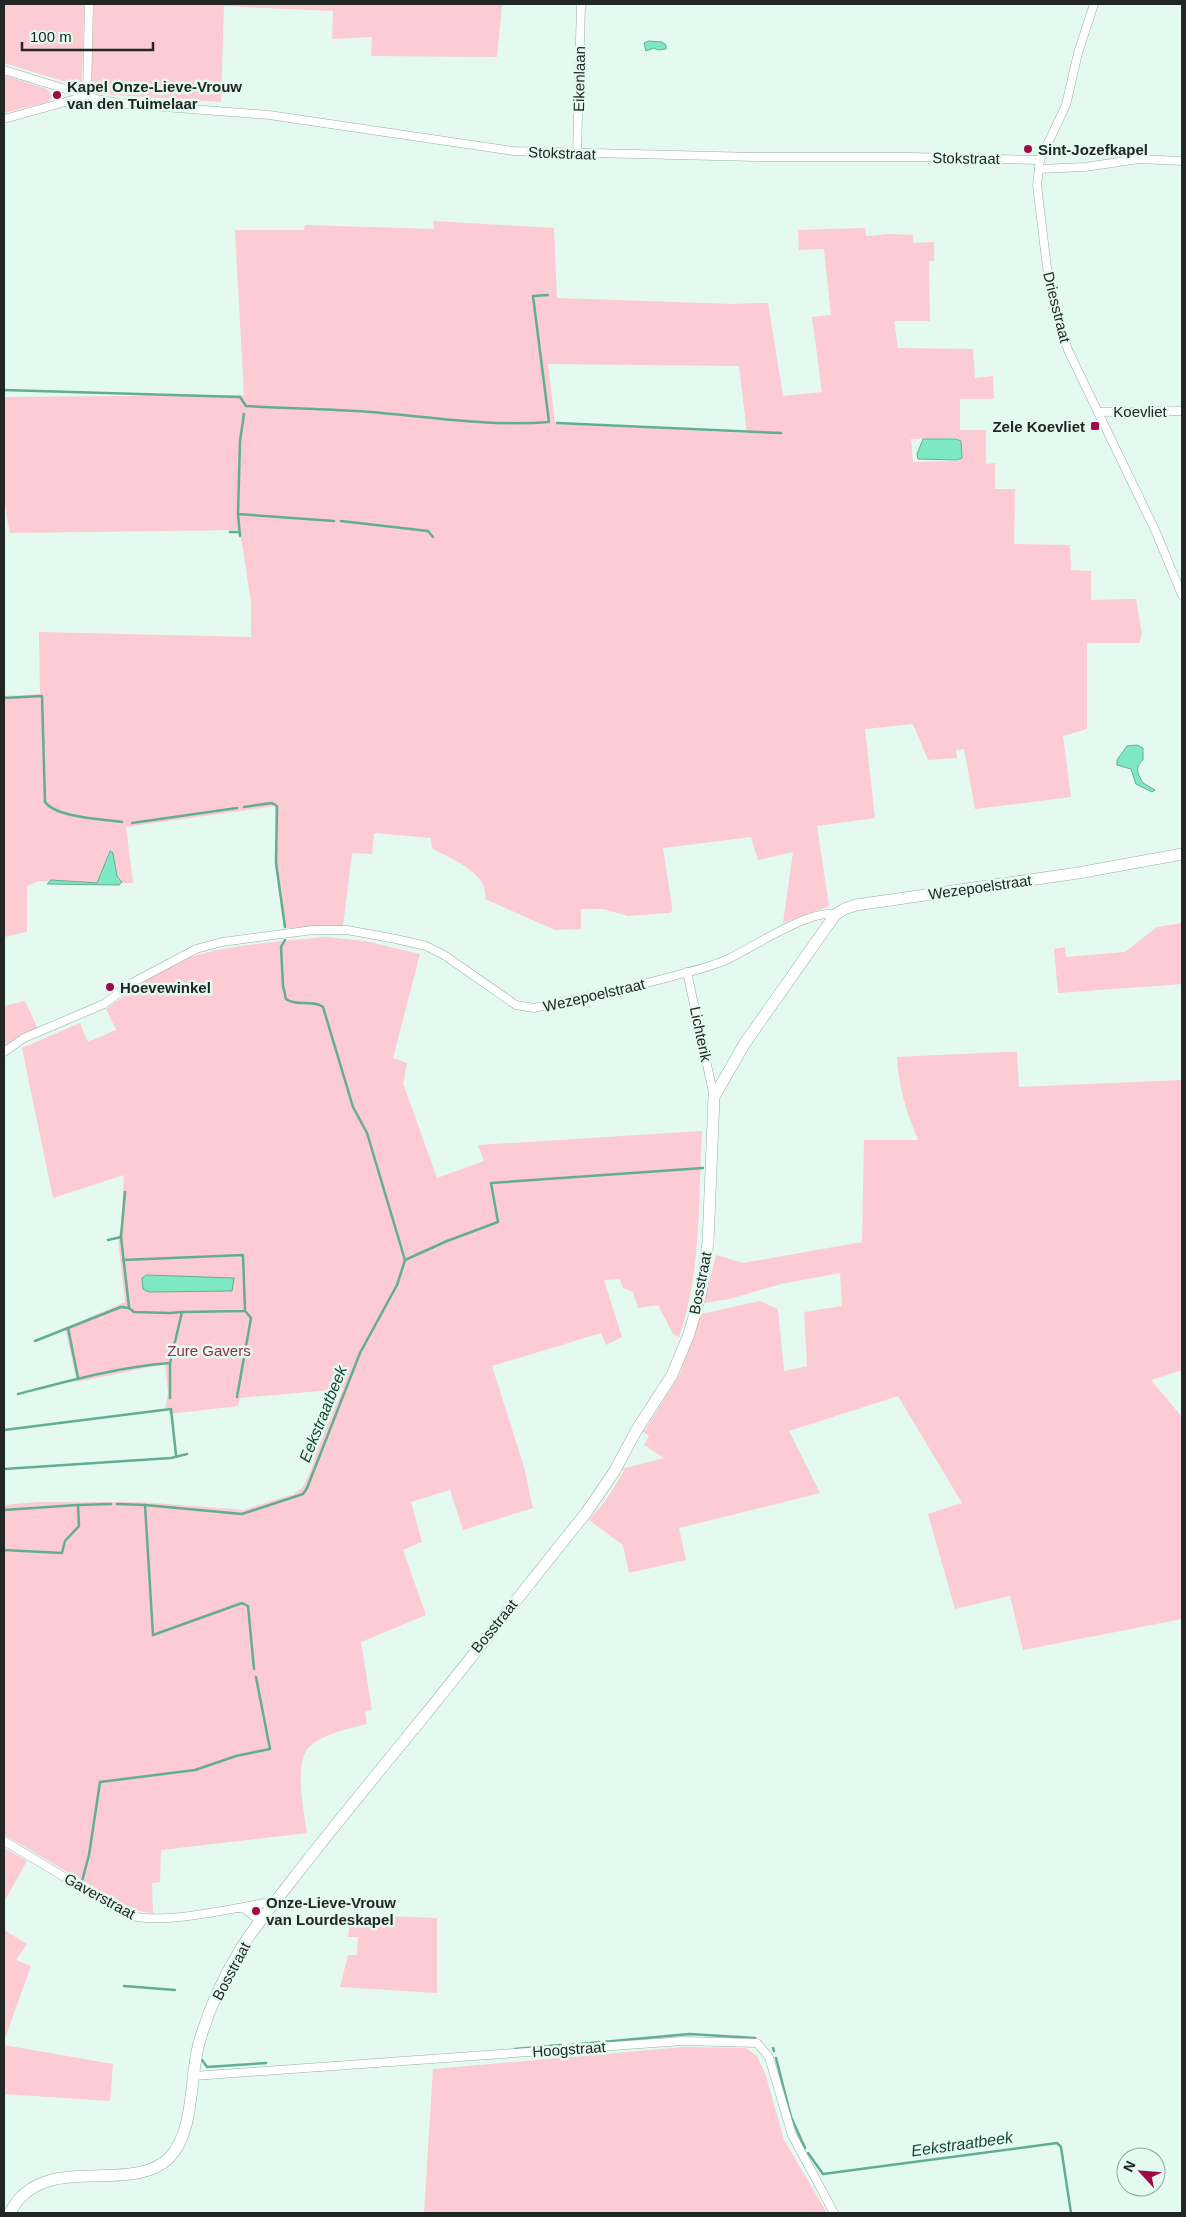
<svg xmlns="http://www.w3.org/2000/svg" width="1186" height="2217" font-family="Helvetica,sans-serif">
<style>
.green{fill:#fccbd4;fill-rule:evenodd}
.water{fill:#7ee8c5;stroke:#62ae95}
.lines{fill:none;stroke-linecap:round;stroke-linejoin:round}
.stream{stroke:#62ae95;stroke-width:2.5}
.street-casing{stroke:#99ada5;stroke-width:9}
.secondary-casing{stroke:#99ada5;stroke-width:12}
.street{stroke:#fff;stroke-width:8}
.secondary{stroke:#fff;stroke-width:11}
.poi-dot{fill:#a20847;stroke:#e4f9f0;stroke-width:2}
.labels{text-anchor:middle;dominant-baseline:central;stroke-width:5;stroke-linejoin:round;paint-order:stroke}
.street-label{font-size:15px;fill:#202724;stroke:#e4f9f0}
.poi-label{font-size:15px;font-weight:bold;fill:#202724;stroke:#e4f9f0;text-anchor:start}
.park-label{font-size:15px;fill:#932b4a;stroke:#e4f9f0}
.water-label{font-size:16px;font-style:italic;fill:#164537;stroke:#e4f9f0}
</style>
<rect width="100%" height="100%" fill="#e4f9f0"/>
<g class="green">
<path d="M 4,4 L 84,4 L 82,83 L 76,85 L 4,63 Z"/>
<path d="M 94,4 L 502,4 L 497,57 L 371,56 L 372,37 L 332,39 L 333,11 L 224,6 L 221,102 L 101,94 L 94,91 L 91,86 Z"/>
<path d="M 4,75 L 46,89 L 50,92 L 52,99 L 48,102 L 4,113 Z"/>
<path d="M 433,221 L 554,228 L 557,298 L 732,304 L 768,303 L 783,396 L 822,392 L 812,317 L 831,315 L 824,249 L 799,250 L 798,230 L 865,228 L 866,236 L 889,234 L 913,235 L 913,243 L 934,242 L 934,261 L 929,261 L 930,321 L 894,321 L 898,348 L 973,349 L 975,378 L 993,376 L 994,399 L 960,399 L 960,430 L 986,430 L 986,464 L 995,463 L 995,489 L 1015,489 L 1014,544 L 1070,545 L 1071,570 L 1091,571 L 1091,600 L 1136,599 L 1142,634 L 1139,643 L 1087,643 L 1087,729 L 1063,736 L 1071,797 L 975,809 L 964,749 L 956,750 L 957,758 L 928,760 L 913,724 L 865,729 L 875,818 L 817,826 L 829,906 L 783,923 L 793,852 L 758,860 L 751,837 L 663,848 L 672,907 L 672,911 L 669,913 L 628,916 L 604,909 L 581,909 L 581,929 L 555,930 L 485,899 C 489,872 452,860 432,848 L 431,838 L 374,833 L 372,854 L 352,853 L 343,926 L 284,928 L 276,863 L 275,806 L 126,827 L 133,883 L 121,883 L 121,879 L 117,876 L 113,853 L 109,851 L 97,884 L 39,881 L 27,886 L 27,932 L 4,937 L 4,696 L 40,694 L 39,632 L 251,637 L 251,602 L 240,530 L 10,533 C 0,490 4,441 4,397 L 244,395 L 235,230 L 304,230 L 305,225 L 434,229 ZM 548,364 L 739,366 L 747,433 L 555,424 ZM 958,438 L 959,461 L 913,462 L 911,439 Z"/>
<path d="M 1182,923 L 1182,984 L 1058,993 L 1054,949 L 1065,947 L 1066,957 L 1125,952 L 1157,927 Z"/>
<path d="M 326,937 L 365,941 L 420,954 L 393,1058 L 407,1063 L 403,1083 L 437,1178 L 484,1161 L 478,1145 L 702,1131 C 698,1199 702,1271 679,1337 L 673,1334 L 658,1305 L 638,1308 L 633,1292 L 623,1288 L 620,1279 L 604,1280 L 622,1337 L 606,1345 L 601,1333 L 492,1366 L 524,1467 L 533,1508 L 463,1530 L 450,1490 L 411,1502 L 422,1542 L 403,1550 L 426,1615 L 361,1642 L 372,1710 L 365,1711 L 367,1724 C 348,1729 325,1733 310,1746 C 293,1761 304,1813 307,1833 L 161,1850 L 160,1882 L 152,1883 L 153,1914 L 132,1909 L 4,1835 L 4,1505 L 38,1502 L 141,1502 L 243,1510 L 294,1494 L 303,1487 L 311,1470 L 318,1447 L 343,1389 L 240,1398 L 238,1406 L 169,1414 L 169,1410 L 165,1410 L 168,1394 L 165,1364 L 77,1382 L 65,1328 L 125,1302 L 118,1240 L 121,1225 L 124,1175 L 53,1198 L 22,1048 L 80,1023 L 88,1042 L 116,1030 L 106,1009 C 135,989 166,962 201,954 C 239,944 287,941 326,937 Z"/>
<path d="M 25,1001 L 37,1027 L 4,1046 L 4,1006 Z"/>
<path d="M 1006,1052 L 1017,1052 L 1019,1087 L 1182,1080 L 1182,1370 L 1151,1380 L 1182,1417 L 1182,1619 L 1023,1650 L 1010,1596 L 955,1609 L 928,1514 L 962,1503 L 898,1396 L 789,1431 L 820,1493 L 679,1528 L 686,1560 L 629,1573 L 623,1545 L 589,1520 L 606,1500 L 624,1471 L 622,1469 L 664,1458 L 644,1445 L 649,1436 L 642,1431 L 645,1430 L 680,1374 L 701,1314 L 760,1301 L 778,1309 L 784,1371 L 807,1366 L 804,1312 L 842,1306 L 840,1273 L 781,1284 L 729,1299 L 704,1303 L 716,1255 L 743,1263 L 862,1242 L 864,1140 L 918,1140 C 906,1110 899,1089 897,1057 Z"/>
<path d="M 4,1848 L 27,1861 L 4,1902 Z"/>
<path d="M 350,1915 L 437,1918 L 437,1993 L 340,1987 L 348,1955 L 357,1955 L 358,1937 L 348,1937 Z"/>
<path d="M 4,1930 L 27,1944 L 16,1960 L 31,1966 L 4,2041 Z"/>
<path d="M 4,2045 L 113,2064 L 110,2101 L 4,2094 Z"/>
<path d="M 684,2047 L 746,2048 L 757,2056 L 766,2076 L 784,2140 L 827,2213 L 424,2213 L 433,2069 Z"/>
</g>
<g class="water">
<path d="M 649,41 L 662,42 L 666,45 L 666,49 L 658,50 L 654,48 L 646,51 L 644,43 Z"/>
<path d="M 923,439 L 956,439 L 961,441 L 962,458 L 957,460 L 918,459 L 917,454 Z"/>
<path d="M 1137,745 L 1143,748 L 1143,760 C 1134,768 1138,774 1143,783 L 1155,790 L 1152,792 L 1136,784 L 1131,769 L 1117,765 L 1117,760 L 1127,746 Z"/>
<path d="M 110,851 L 113,853 L 117,876 L 122,882 L 119,885 L 47,884 L 51,880 L 97,883 Z"/>
<path d="M 146,1275 L 234,1278 L 232,1291 L 149,1292 L 143,1289 L 142,1278 Z"/>
</g>
<g class="lines">
<g class="stream">
<path d="M 4,390 L 240,397 L 246,406 C 282,408 319,409 356,411 C 420,415 484,427 549,422 L 533,296 L 548,295"/>
<path d="M 244,414 L 240,441 L 238,514 L 334,521"/>
<path d="M 557,423 L 781,433"/>
<path d="M 238,514 L 240,536"/>
<path d="M 341,521 L 428,531 L 433,537"/>
<path d="M 230,532 L 239,532"/>
<path d="M 4,698 L 42,696 L 45,802 C 57,818 102,819 122,822"/>
<path d="M 244,807 L 272,803 L 277,806 L 276,863 L 285,927"/>
<path d="M 132,823 L 237,808"/>
<path d="M 125,1192 L 121,1237 L 129,1307"/>
<path d="M 108,1240 L 121,1237"/>
<path d="M 405,1260 L 447,1241 L 498,1222 L 491,1183 L 703,1168"/>
<path d="M 68,1328 L 78,1378"/>
<path d="M 35,1341 L 121,1307 L 129,1308 L 134,1312 L 170,1313 L 182,1312 L 245,1311 L 243,1255 L 123,1260"/>
<path d="M 18,1394 C 68,1381 118,1367 170,1363"/>
<path d="M 237,1397 L 251,1318 L 246,1312"/>
<path d="M 170,1398 L 170,1363 L 182,1312"/>
<path d="M 4,1430 L 171,1409 L 176,1455"/>
<path d="M 4,1469 L 171,1458 L 187,1454"/>
<path d="M 117,1504 L 145,1505"/>
<path d="M 4,1510 L 77,1505"/>
<path d="M 4,1550 L 62,1553 L 65,1541 L 79,1526 L 78,1505 L 111,1504"/>
<path d="M 254,1669 L 248,1606 L 242,1603 L 153,1635 L 145,1505 L 242,1514 L 303,1494 L 307,1488 L 360,1353 L 397,1285 L 405,1260 L 367,1133 L 353,1107 L 323,1007 C 312,999 297,1007 286,999 L 283,986 L 281,947 L 285,940"/>
<path d="M 82,1881 L 89,1855 L 100,1782 L 195,1770 L 236,1756 L 270,1749 L 256,1677"/>
<path d="M 124,1986 L 175,1990"/>
<path d="M 570,2045 L 689,2034 L 755,2038"/>
<path d="M 773,2048 L 774,2051"/>
<path d="M 515,2049 L 561,2045"/>
<path d="M 776,2058 L 791,2117 L 805,2148"/>
<path d="M 202,2060 L 207,2067 L 266,2063"/>
<path d="M 808,2153 L 823,2174 L 1057,2143 L 1061,2147 L 1071,2213"/>
</g>
<defs>
<g id="street">
<path d="M 1094,4 L 1078,53 L 1066,105 L 1040,160 L 1037,185 L 1047,268 L 1057,316 L 1068,350 L 1155,530 L 1182,595"/>
<path d="M 4,70 L 101,100 L 125,104 L 269,115 L 513,151 L 756,157 L 911,157 L 1040,160"/>
<path d="M 87,96 L 89,4"/>
<path d="M 4,119 L 87,96"/>
<path d="M 577,154 L 581,4"/>
<path d="M 1039,169 L 1085,167 L 1139,159 L 1182,161"/>
<path d="M 1098,412 L 1182,411"/>
<path d="M 687,972 L 714,1097"/>
<path d="M 4,1052 L 24,1038 L 104,1004 L 132,983 L 196,949 L 222,942 L 313,930 L 347,930 L 396,939 L 426,946 L 444,955 L 516,1005 L 534,1008 C 579,998 625,989 670,977 C 691,971 713,967 732,957 C 753,947 814,907 835,915"/>
<path d="M 4,1841 L 128,1915 C 163,1926 237,1907 276,1901"/>
<path d="M 239,1908 L 245,1909 L 260,1921"/>
<path d="M 194,2076 L 683,2041 L 757,2043 L 769,2057 L 792,2135 L 834,2213"/>
</g>
<path id="secondary" d="M 10,2213 C 41,2149 132,2197 170,2157 C 194,2132 190,2079 198,2047 C 207,2013 222,1980 240,1950 C 254,1927 272,1906 289,1884 C 332,1828 377,1774 421,1720 C 477,1651 531,1581 586,1513 L 614,1472 L 636,1431 L 672,1375 L 689,1334 L 701,1293 L 708,1242 L 714,1097 L 745,1043 L 835,915 L 844,909 L 856,905 L 1078,873 L 1182,854"/>
</defs>
<use href="#street" class="street-casing"/>
<use href="#secondary" class="secondary-casing"/>
<use href="#street" class="street"/>
<use href="#secondary" class="secondary"/>
</g>
<g class="poi-dot">
<circle cx="57" cy="95" r="5"/>
<circle cx="1028" cy="149" r="5"/>
<rect x="1090" y="421" width="10" height="10" rx="2.5"/>
<circle cx="110" cy="987" r="5"/>
<circle cx="256" cy="1911" r="5"/>
</g>
<g class="labels">
<g class="street-label">
<text transform="translate(579 79) rotate(-89)">Eikenlaan</text>
<text transform="translate(562 153) rotate(2)">Stokstraat</text>
<text transform="translate(966 158) rotate(1)">Stokstraat</text>
<text transform="translate(1057 307) rotate(76)">Driesstraat</text>
<text x="1140" y="411">Koevliet</text>
<text transform="translate(980 887) rotate(-8)">Wezepoelstraat</text>
<text transform="translate(594 995) rotate(-13)">Wezepoelstraat</text>
<text transform="translate(701 1034) rotate(78)">Lichterik</text>
<text transform="translate(700 1283) rotate(-79)">Bosstraat</text>
<text transform="translate(494 1626) rotate(-51)">Bosstraat</text>
<text transform="translate(100 1896) rotate(29)">Gaverstraat</text>
<text transform="translate(231 1971) rotate(-62)">Bosstraat</text>
<text transform="translate(569 2049) rotate(-4)">Hoogstraat</text>
</g>
<g class="poi-label">
<text x="67" y="86">Kapel Onze-Lieve-Vrouw<tspan x="67" dy="17">van den Tuimelaar</tspan></text>
<text x="1038" y="149">Sint-Jozefkapel</text>
<text x="1085" y="426" text-anchor="end">Zele Koevliet</text>
<text x="120" y="987">Hoevewinkel</text>
<text x="266" y="1902">Onze-Lieve-Vrouw<tspan x="266" dy="17">van Lourdeskapel</tspan></text>
</g>
<g class="park-label">
<text x="209" y="1350">Zure Gavers</text>
</g>
<g class="water-label">
<text transform="translate(323 1414) rotate(-68)">Eekstraatbeek</text>
<text transform="translate(962 2144) rotate(-8)">Eekstraatbeek</text>
</g>
</g>
<rect width="1186" height="2217" fill="none" stroke="#202724" stroke-width="10"/>
<g transform="translate(1141 2172) rotate(296)"><circle r="24" fill="#e4f9f0" stroke="#96a59e"/>
<path d="M0-4L9 19L0 12L-9 19Z" fill="#a20847"/>
<text y="-8" font-size="14" font-weight="bold" text-anchor="middle" fill="#202724">N</text>
</g>
<path d="M22 42v8h131v-8" fill="none" stroke="#202724" stroke-width="2.5"/>
<text x="30" y="42" font-size="15" fill="#202724" stroke="#e4f9f0" stroke-width="4" paint-order="stroke">100 m</text>
</svg>
